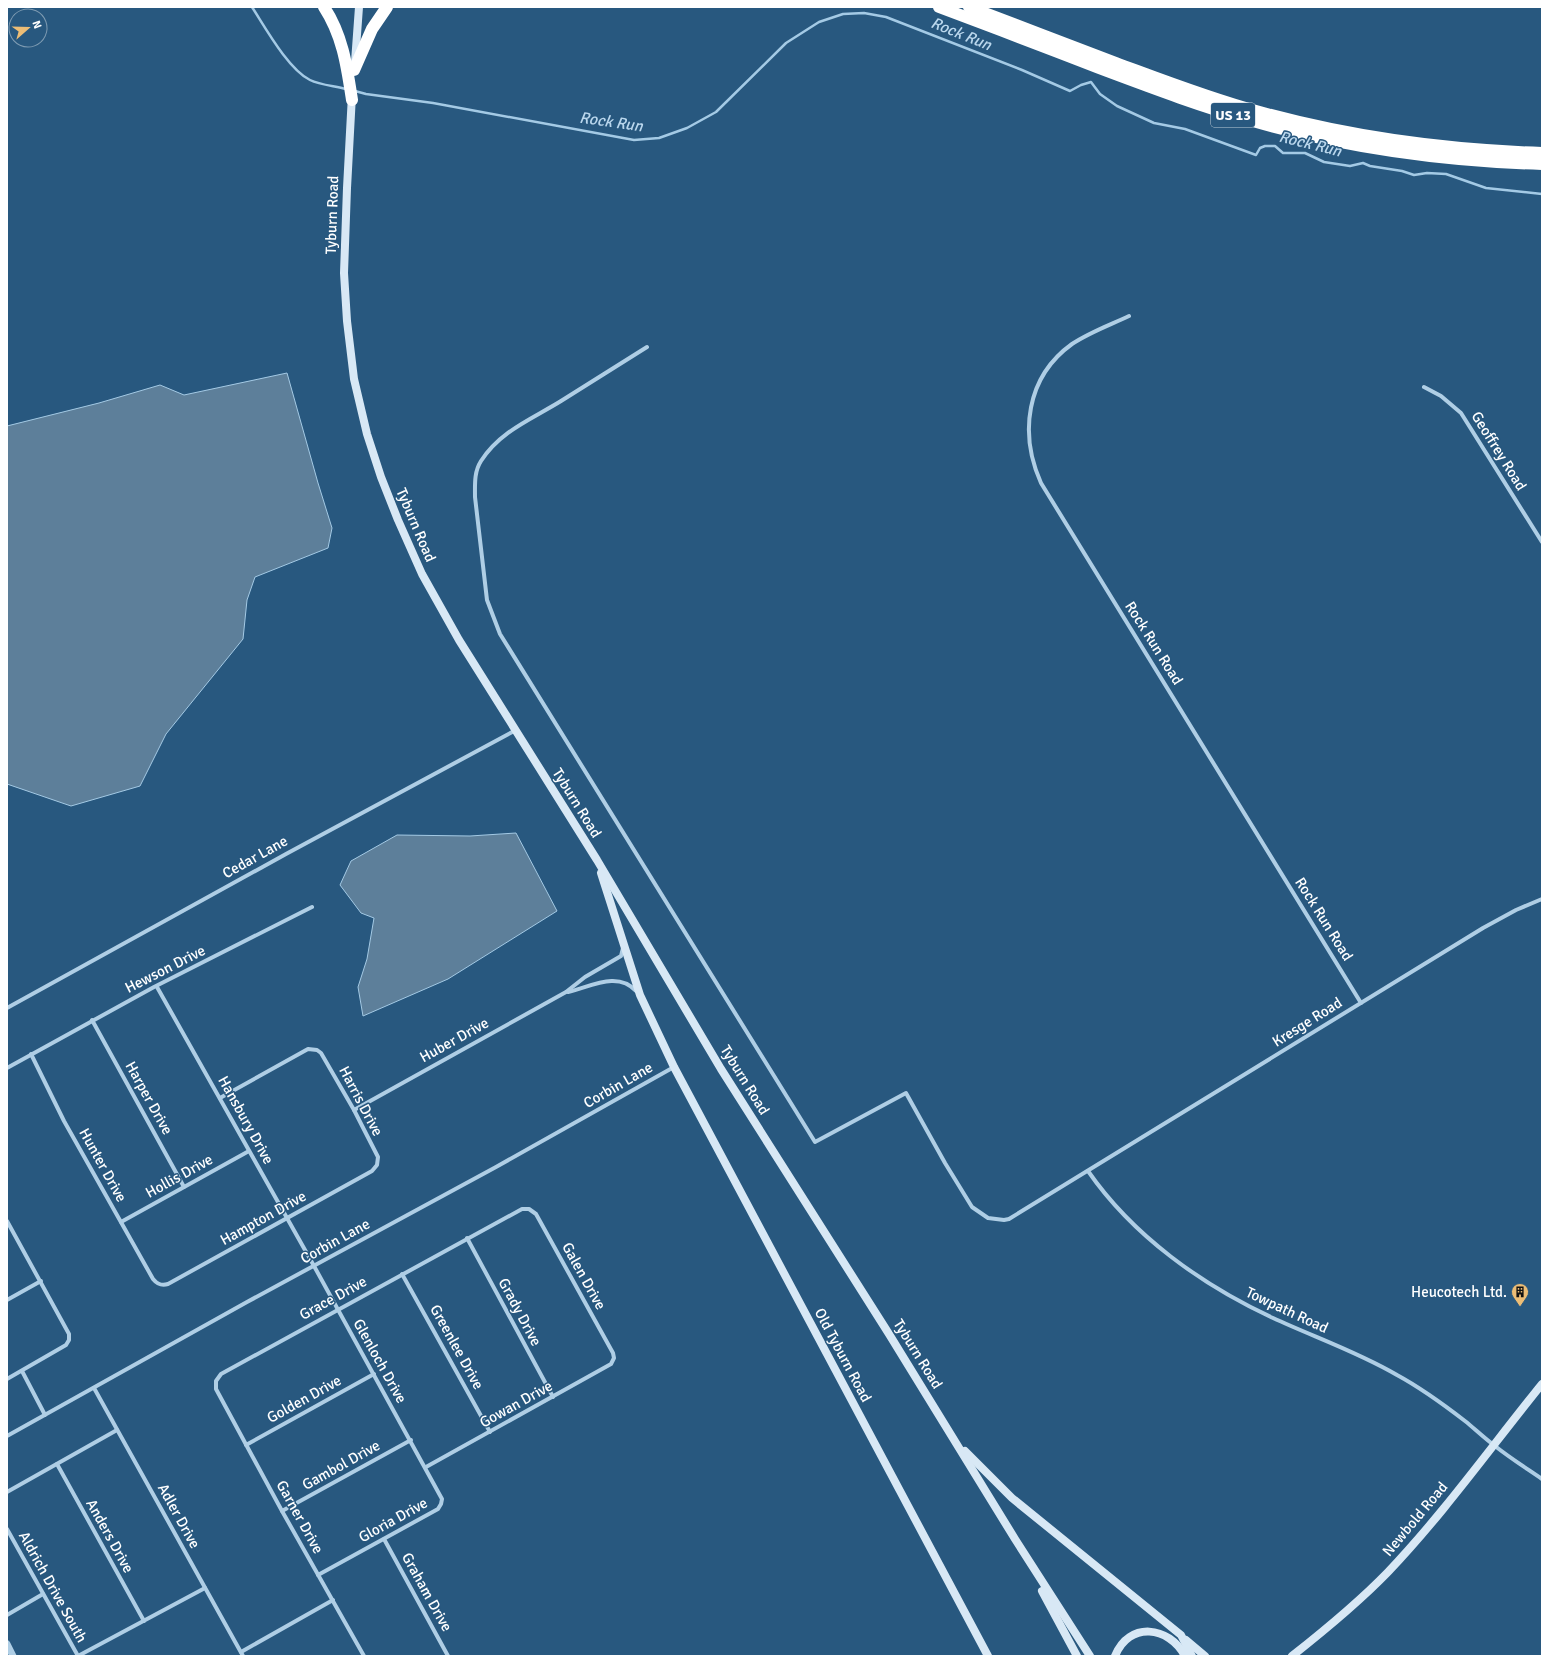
<svg xmlns="http://www.w3.org/2000/svg" width="1549" height="1663" font-family="Signika,sans-serif">
<style>
.water{fill:#5d7f9a;stroke:#a4cae5}
.lines{fill:none;stroke-linecap:round;stroke-linejoin:round}
.stream{stroke:#a4cae5;stroke-width:2.5}
.minor{stroke:#afcee5;stroke-width:4}
.tertiary{stroke:#afcee5;stroke-width:7}
.secondary{stroke:#d8e8f5;stroke-width:8}
.motorway{stroke:#fff;stroke-width:12}
.labels{text-anchor:middle;dominant-baseline:central;stroke-width:3;stroke-linejoin:round;paint-order:stroke}
.shield{fill:#28587f;stroke:#becdd9;stroke-width:1}
.shield-label{font-size:14px;font-weight:bold;fill:#fff}
.street-label{font-size:15px;fill:#fff;stroke:#28587f}
.poi-label{font-size:15px;fill:#fff;stroke:#28587f;text-anchor:end}
.water-label{font-size:16px;font-style:italic;fill:#bad7ed;stroke:#28587f}
</style>
<rect width="100%" height="100%" fill="#28587f"/>
<g class="water">
<path d="M 287,373 L 318,483 L 332,528 L 328,548 L 255,577 L 247,600 L 243,639 L 166,734 L 140,786 L 71,806 L 7,784 L 7,426 L 99,403 L 160,385 L 184,395 Z"/>
<path d="M 516,833 L 557,911 L 448,979 L 363,1016 L 358,987 L 367,959 L 374,918 L 361,913 L 340,885 L 351,861 L 397,835 L 470,836 Z"/>
</g>
<g class="lines">
<g class="stream">
<path d="M 252,7 C 265,27 288,69 310,80 C 320,85 335,86 346,89"/>
<path d="M 355,91 L 366,94 L 433,103 L 634,140 L 659,138 L 687,128 L 716,112 L 786,43 L 819,22 L 843,14 L 864,13 L 886,17 L 1022,70 L 1070,91 L 1081,85 L 1091,82 L 1100,94 L 1117,106 L 1154,123 L 1185,129 L 1256,155 L 1260,148 L 1265,146 L 1275,146 L 1283,153 L 1305,153 L 1324,162 L 1350,166 L 1363,163 L 1370,166 L 1402,171 L 1414,175 L 1427,173 L 1446,174 L 1486,188 L 1542,194"/>
</g>
<g class="minor">
<path d="M 1129,316 C 1110,325 1090,332 1072,344 C 1026,377 1019,434 1041,483 L 1361,1003"/>
<path d="M 647,347 C 618,365 590,383 561,401 C 532,419 500,431 481,461 C 474,472 475,484 475,497 L 487,600 L 500,634 L 815,1142 L 906,1093 L 945,1163 L 972,1207 L 988,1218 L 1004,1220 L 1009,1219 L 1483,928 L 1516,910 L 1542,899"/>
<path d="M 1424,387 L 1441,396 L 1461,413 L 1542,542"/>
<path d="M 157,987 L 314,1266 L 442,1499 L 441,1504 L 438,1509 L 318,1575"/>
<path d="M 568,992 C 592,986 618,971 636,991"/>
<path d="M 7,1008 L 286,854 L 516,730"/>
<path d="M 92,1020 L 184,1187"/>
<path d="M 31,1054 L 64,1121 L 153,1279 C 157,1284 161,1286 168,1284 L 372,1171 L 377,1165 L 378,1157 L 354,1110 L 321,1053 L 317,1050 L 308,1049 L 220,1098"/>
<path d="M 7,1068 L 154,987 L 312,907"/>
<path d="M 354,1110 L 566,992 L 585,977 L 621,956 L 623,948"/>
<path d="M 1088,1171 C 1133,1236 1202,1285 1273,1318 C 1314,1337 1358,1352 1397,1375 C 1421,1388 1443,1404 1465,1421 C 1475,1429 1484,1438 1495,1446 C 1510,1458 1526,1468 1542,1479"/>
<path d="M 7,1221 L 69,1334 L 69,1340 L 66,1345 L 7,1379"/>
<path d="M 121,1222 L 249,1151"/>
<path d="M 467,1238 L 553,1397"/>
<path d="M 402,1274 L 490,1432"/>
<path d="M 7,1300 L 41,1281"/>
<path d="M 22,1371 L 45,1415"/>
<path d="M 94,1388 L 243,1656"/>
<path d="M 7,1436 L 247,1302 L 496,1167 L 674,1067"/>
<path d="M 246,1445 L 374,1374"/>
<path d="M 57,1464 L 144,1621"/>
<path d="M 7,1492 L 117,1430"/>
<path d="M 282,1511 L 411,1440"/>
<path d="M 7,1529 L 78,1656 L 205,1588"/>
<path d="M 384,1539 L 448,1656"/>
<path d="M 7,1615 L 43,1594"/>
<path d="M 241,1652 L 333,1600"/>
<path d="M 364,1656 L 282,1511 L 216,1389 L 216,1381 L 221,1374 L 522,1209 L 529,1209 L 536,1214 L 613,1353 L 614,1358 L 611,1364 L 426,1467"/>
</g>
<path class="tertiary" d="M 7,1644 L 13,1656"/>
<g class="secondary">
<path d="M 355,62 L 359,7"/>
<path d="M 352,95 L 347,188 L 344,273 L 347,321 L 354,379 L 367,434 L 381,477 L 398,520 L 422,574 L 459,640 L 597,860 L 721,1069 L 889,1334 L 1015,1539 L 1090,1656"/>
<path d="M 601,873 L 640,995 L 674,1067 L 988,1656"/>
<path d="M 965,1451 L 1012,1498 L 1181,1635 L 1192,1656"/>
<path d="M 1042,1591 L 1077,1656"/>
<path d="M 1186,1640 L 1205,1656"/>
<path d="M 1115,1656 C 1129,1621 1169,1626 1185,1656"/>
<path d="M 1292,1656 C 1325,1630 1358,1603 1388,1572 C 1444,1513 1491,1447 1542,1384"/>
</g>
<g class="motorway">
<path d="M 324,7 C 343,36 347,67 352,100"/>
<path d="M 939,7 C 995,28 1051,49 1107,71 C 1155,89 1203,107 1253,121 C 1347,148 1444,161 1542,164"/>
<path d="M 969,7 C 1018,26 1067,44 1116,63 C 1162,80 1208,98 1256,111 C 1349,137 1445,150 1542,153"/>
<path d="M 354,70 L 372,29 L 387,7"/>
</g>
</g>
<defs>
<symbol id="building-pin" viewBox="-11 -11 22 30"><path d="M0 17L-7.5 6A9.5 9.5 0 1 1 7.5 6Z" fill="#ecbd76" stroke="#28587f"/><path d="M-4-6H4V6H1V3H-1V6H-4ZM-2.5-4.3h1.7v1.8h-1.7ZM.8-4.3h1.7v1.8H.8ZM-2.5-1h1.7V.8h-1.7ZM.8-1h1.7V.8H.8Z" fill="#111"/></symbol>
</defs>
<g fill-rule="evenodd">
<use href="#building-pin" x="1510" y="1282" width="20" height="27"/>
</g>
<g class="labels">
<rect class="shield" x="1211" y="103" width="44" height="24" rx="3"/>
<g class="shield-label">
<text x="1233" y="115">US 13</text>
</g>
<g class="street-label">
<text transform="translate(332 215) rotate(-88)">Tyburn Road</text>
<text transform="translate(1499 451) rotate(58)">Geoffrey Road</text>
<text transform="translate(416 525) rotate(67)">Tyburn Road</text>
<text transform="translate(1154 643) rotate(58)">Rock Run Road</text>
<text transform="translate(577 803) rotate(58)">Tyburn Road</text>
<text transform="translate(255 857) rotate(-29)">Cedar Lane</text>
<text transform="translate(1324 919) rotate(58)">Rock Run Road</text>
<text transform="translate(165 969) rotate(-27)">Hewson Drive</text>
<text transform="translate(1307 1022) rotate(-32)">Kresge Road</text>
<text transform="translate(454 1040) rotate(-29)">Huber Drive</text>
<text transform="translate(745 1080) rotate(58)">Tyburn Road</text>
<text transform="translate(618 1085) rotate(-30)">Corbin Lane</text>
<text transform="translate(149 1098) rotate(61)">Harper Drive</text>
<text transform="translate(361 1101) rotate(62)">Harris Drive</text>
<text transform="translate(246 1120) rotate(61)">Hansbury Drive</text>
<text transform="translate(103 1165) rotate(61)">Hunter Drive</text>
<text transform="translate(179 1176) rotate(-29)">Hollis Drive</text>
<text transform="translate(263 1218) rotate(-29)">Hampton Drive</text>
<text transform="translate(335 1241) rotate(-29)">Corbin Lane</text>
<text transform="translate(584 1276) rotate(61)">Galen Drive</text>
<text transform="translate(333 1298) rotate(-29)">Grace Drive</text>
<text transform="translate(1287 1310) rotate(25)">Towpath Road</text>
<text transform="translate(520 1312) rotate(62)">Grady Drive</text>
<text transform="translate(457 1347) rotate(61)">Greenlee Drive</text>
<text transform="translate(918 1354) rotate(58)">Tyburn Road</text>
<text transform="translate(843 1355) rotate(62)">Old Tyburn Road</text>
<text transform="translate(380 1361) rotate(61)">Glenloch Drive</text>
<text transform="translate(304 1399) rotate(-29)">Golden Drive</text>
<text transform="translate(516 1404) rotate(-29)">Gowan Drive</text>
<text transform="translate(341 1465) rotate(-29)">Gambol Drive</text>
<text transform="translate(179 1516) rotate(61)">Adler Drive</text>
<text transform="translate(300 1517) rotate(61)">Garner Drive</text>
<text transform="translate(1415 1519) rotate(-50)">Newbold Road</text>
<text transform="translate(393 1520) rotate(-29)">Gloria Drive</text>
<text transform="translate(110 1536) rotate(61)">Anders Drive</text>
<text transform="translate(53 1587) rotate(61)">Aldrich Drive South</text>
<text transform="translate(427 1592) rotate(61)">Graham Drive</text>
</g>
<g class="poi-label">
<text x="1507" y="1292">Heucotech Ltd.</text>
</g>
<g class="water-label">
<text transform="translate(961 34) rotate(22)">Rock Run</text>
<text transform="translate(611 122) rotate(8)">Rock Run</text>
<text transform="translate(1310 144) rotate(14)">Rock Run</text>
</g>
</g>
<rect width="1549" height="1663" fill="none" stroke="#ffffff" stroke-width="16"/>
<g transform="translate(28 28) rotate(70)"><circle r="19" fill="#28587f" stroke="#7e9bb2"/>
<path d="M0-3L7 15L0 10L-7 15Z" fill="#ecbd76"/>
<text y="-6" font-size="11" font-weight="bold" text-anchor="middle" fill="#ffffff">N</text>
</g>
</svg>
